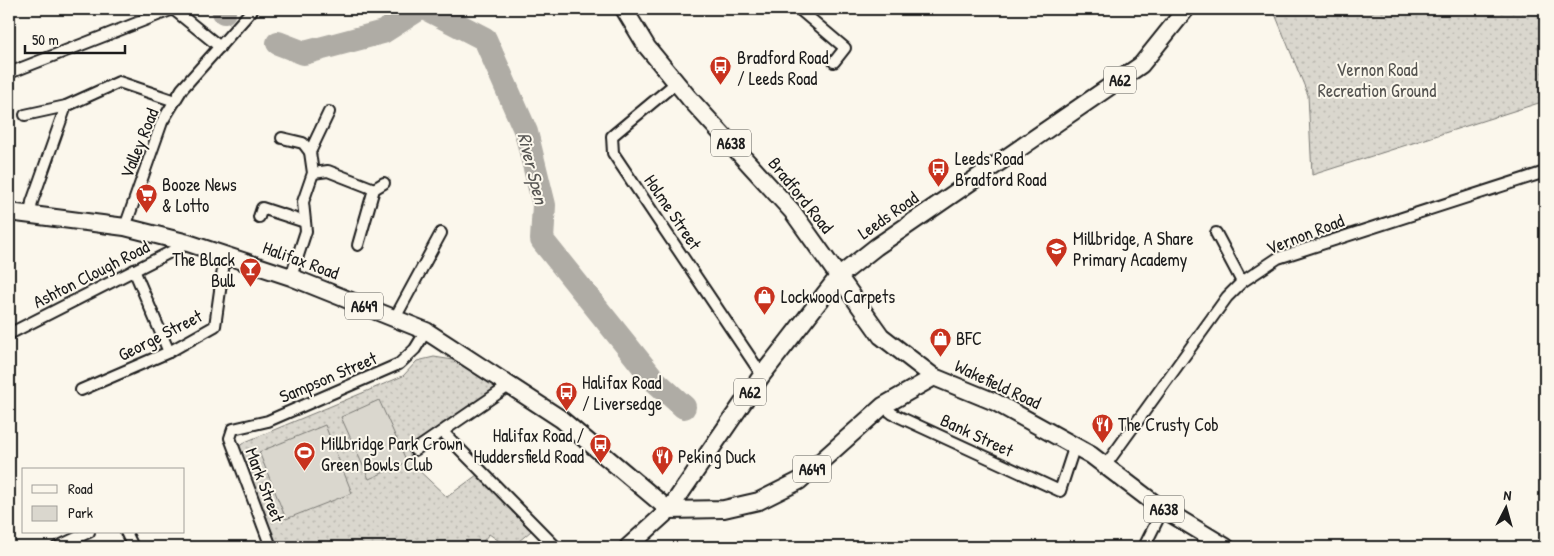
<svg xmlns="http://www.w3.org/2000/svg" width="1554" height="556" font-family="'Patrick Hand',sans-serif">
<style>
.green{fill:url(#green-dots);stroke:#7b7a75}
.pitch{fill:#dad7ce;stroke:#7b7a75}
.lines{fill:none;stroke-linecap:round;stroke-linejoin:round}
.river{stroke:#afaca5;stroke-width:24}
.street-casing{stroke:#1c1c1c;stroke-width:14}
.primary-casing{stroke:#1c1c1c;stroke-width:20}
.street{stroke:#fbf7ec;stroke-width:10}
.primary{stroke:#fbf7ec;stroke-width:16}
.labels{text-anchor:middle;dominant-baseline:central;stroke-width:4;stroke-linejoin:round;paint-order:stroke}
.shield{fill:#fbf7ec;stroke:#5f5e5a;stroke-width:1}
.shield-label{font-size:16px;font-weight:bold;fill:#1c1c1c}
.poi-label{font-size:18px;fill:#1c1c1c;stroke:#fbf7ec;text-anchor:start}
.park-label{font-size:18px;fill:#555451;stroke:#fbf7ec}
.street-label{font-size:18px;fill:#1c1c1c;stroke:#fbf7ec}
.water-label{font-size:19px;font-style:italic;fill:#575653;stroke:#fbf7ec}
</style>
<defs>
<pattern id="green-dots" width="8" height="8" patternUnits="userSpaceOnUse" patternTransform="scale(1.25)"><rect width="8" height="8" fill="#dad7ce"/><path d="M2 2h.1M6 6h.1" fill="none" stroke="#bab8b0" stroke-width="1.8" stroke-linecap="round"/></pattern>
</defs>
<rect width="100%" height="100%" fill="#fbf7ec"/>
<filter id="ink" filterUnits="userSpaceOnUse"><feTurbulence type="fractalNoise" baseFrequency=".02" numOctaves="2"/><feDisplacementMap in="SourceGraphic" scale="10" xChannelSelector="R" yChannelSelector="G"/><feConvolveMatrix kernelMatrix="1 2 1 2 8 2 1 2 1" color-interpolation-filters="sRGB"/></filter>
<g filter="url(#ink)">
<g class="green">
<path d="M 1273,9 L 1545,9 L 1545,101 L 1312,175 L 1308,95 Z"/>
<path d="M 434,357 L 466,362 L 504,383 L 413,446 L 410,456 L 413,465 L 447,497 L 477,475 L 531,531 L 512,547 L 508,547 L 489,534 L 478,547 L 275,547 L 238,447 L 245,442 L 403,376 L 417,361 Z"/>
</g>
<g class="pitch">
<path d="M 379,400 L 407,462 L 369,479 L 341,417 Z"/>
<path d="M 325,425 L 352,493 L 286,519 L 259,452 Z"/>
</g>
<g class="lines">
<g class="river">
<path d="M 223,9 L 224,12"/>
<path d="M 427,9 L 485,39 L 526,132 L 544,205 L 542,240 L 655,381 L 684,407"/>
<path d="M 278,43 L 304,53 L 383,32 L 419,9"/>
</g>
<defs>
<g id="street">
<path d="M 799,9 L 845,48 L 834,62"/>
<path d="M 9,73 L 173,9 L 220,47"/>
<path d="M 677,82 L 612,136 L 613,153 L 762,375"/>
<path d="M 25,115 L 66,106 L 119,82 L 175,101"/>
<path d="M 282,138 L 303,143 L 310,152"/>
<path d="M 313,173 L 328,171 L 374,189 L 358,245"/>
<path d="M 374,189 L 384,183"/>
<path d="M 30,215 L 32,202 L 66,106"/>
<path d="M 259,217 L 262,208 L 305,222"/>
<path d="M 125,227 L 162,122 L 182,89 L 253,9"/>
<path d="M 1216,233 L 1242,282"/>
<path d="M 134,270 L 169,352"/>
<path d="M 291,277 L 306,231 L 303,202 L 313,173 L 310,152 L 329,112"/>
<path d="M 395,318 L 441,233"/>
<path d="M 9,334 L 188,243"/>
<path d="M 81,390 L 169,352 L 215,326 L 225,255"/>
<path d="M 883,406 L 893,414 L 1060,491 L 1075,445"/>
<path d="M 443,432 L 556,547"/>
<path d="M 415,450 L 510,385"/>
<path d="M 1105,466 L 1227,297 L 1242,282 L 1278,258 L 1545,172"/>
<path d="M 126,532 L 133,547"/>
<path d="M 57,547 L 89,532"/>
<path d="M 271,547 L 230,438 L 233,429 L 268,421 L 399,364 L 415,349 L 426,331"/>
<path d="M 1144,547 L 1163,509"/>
</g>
<g id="primary">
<path d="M 624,9 L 647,47 L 689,98 L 792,211 L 881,336 L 934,377 L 995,402 L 1091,455 L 1158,506 L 1226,547"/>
<path d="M 9,212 L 125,227 L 188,243 L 291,277 L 426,331 L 561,419 L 669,510"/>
<path d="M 669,510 L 724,509 L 759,501 L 799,481 L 883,406 L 934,377"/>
<path d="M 628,547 L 669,510 L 762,375 L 838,277 L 876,247 L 1141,65 L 1186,9"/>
</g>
</defs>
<use href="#street" class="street-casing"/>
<use href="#primary" class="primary-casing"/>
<use href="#street" class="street"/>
<use href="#primary" class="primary"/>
</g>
</g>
<defs>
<symbol id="bus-pin" viewBox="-11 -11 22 30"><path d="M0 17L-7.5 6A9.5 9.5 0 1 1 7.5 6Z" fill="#c8321e" stroke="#fbf7ec"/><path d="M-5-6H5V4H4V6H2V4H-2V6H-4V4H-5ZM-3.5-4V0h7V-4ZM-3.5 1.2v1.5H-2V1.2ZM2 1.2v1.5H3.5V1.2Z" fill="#fff"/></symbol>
<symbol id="supermarket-pin" viewBox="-11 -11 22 30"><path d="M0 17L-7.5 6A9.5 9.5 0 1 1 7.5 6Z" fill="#c8321e" stroke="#fbf7ec"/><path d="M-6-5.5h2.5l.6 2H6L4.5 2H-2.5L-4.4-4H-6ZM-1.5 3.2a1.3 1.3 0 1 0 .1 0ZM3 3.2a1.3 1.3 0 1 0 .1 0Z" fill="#fff"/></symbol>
<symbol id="school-pin" viewBox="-11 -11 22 30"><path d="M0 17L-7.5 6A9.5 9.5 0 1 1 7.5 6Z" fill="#c8321e" stroke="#fbf7ec"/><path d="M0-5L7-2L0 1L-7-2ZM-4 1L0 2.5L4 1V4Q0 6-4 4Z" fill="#fff"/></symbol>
<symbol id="bar-pin" viewBox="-11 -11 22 30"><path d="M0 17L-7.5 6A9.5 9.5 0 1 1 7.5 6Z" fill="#c8321e" stroke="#fbf7ec"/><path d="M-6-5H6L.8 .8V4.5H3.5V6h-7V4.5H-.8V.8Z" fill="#fff"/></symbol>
<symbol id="shop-pin" viewBox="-11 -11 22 30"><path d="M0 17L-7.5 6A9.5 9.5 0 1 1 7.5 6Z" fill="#c8321e" stroke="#fbf7ec"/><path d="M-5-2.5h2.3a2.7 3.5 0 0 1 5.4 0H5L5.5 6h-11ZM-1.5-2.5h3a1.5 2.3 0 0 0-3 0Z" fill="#fff"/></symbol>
<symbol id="restaurant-pin" viewBox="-11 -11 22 30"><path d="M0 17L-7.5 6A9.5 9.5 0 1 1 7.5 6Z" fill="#c8321e" stroke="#fbf7ec"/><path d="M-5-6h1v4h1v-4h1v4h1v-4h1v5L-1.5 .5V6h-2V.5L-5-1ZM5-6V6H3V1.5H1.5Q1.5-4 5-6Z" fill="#fff"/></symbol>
<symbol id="stadium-pin" viewBox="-11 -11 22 30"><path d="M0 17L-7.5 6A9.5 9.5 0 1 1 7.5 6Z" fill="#c8321e" stroke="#fbf7ec"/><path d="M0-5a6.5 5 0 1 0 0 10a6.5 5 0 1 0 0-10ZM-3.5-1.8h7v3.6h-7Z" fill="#fff"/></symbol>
</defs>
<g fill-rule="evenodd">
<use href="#bus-pin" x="708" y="54" width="25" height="34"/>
<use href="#bus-pin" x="926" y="156" width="25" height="34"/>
<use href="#supermarket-pin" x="134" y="182" width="25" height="34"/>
<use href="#school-pin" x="1044" y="236" width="25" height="34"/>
<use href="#bar-pin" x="238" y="256" width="25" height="34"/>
<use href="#shop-pin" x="752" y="284" width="25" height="34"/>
<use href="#shop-pin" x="928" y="326" width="25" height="34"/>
<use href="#bus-pin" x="554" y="380" width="25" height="34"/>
<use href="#restaurant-pin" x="1090" y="412" width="25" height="34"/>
<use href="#bus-pin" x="588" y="432" width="25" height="34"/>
<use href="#stadium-pin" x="292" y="440" width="25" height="34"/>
<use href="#restaurant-pin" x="650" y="444" width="25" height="34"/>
</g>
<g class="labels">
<g class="shield">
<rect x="1104" y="66.5" width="32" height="27" rx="4"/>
<rect x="711" y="129.5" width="40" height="27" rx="4"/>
<rect x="345" y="292.5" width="38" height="27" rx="4"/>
<rect x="734" y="378.5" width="32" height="27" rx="4"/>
<rect x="793" y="455.5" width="38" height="27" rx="4"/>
<rect x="1144" y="495.5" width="40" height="27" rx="4"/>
</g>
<g class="shield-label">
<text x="1120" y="80">A62</text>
<text x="731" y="143">A638</text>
<text x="364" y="306">A649</text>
<text x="750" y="392">A62</text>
<text x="812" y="469">A649</text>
<text x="1164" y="509">A638</text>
</g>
<g class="poi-label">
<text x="737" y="57">Bradford Road<tspan x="737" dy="21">/ Leeds Road</tspan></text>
<text x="955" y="158">Leeds Road<tspan x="955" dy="21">Bradford Road</tspan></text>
<text x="162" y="184">Booze News<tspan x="162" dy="21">&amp; Lotto</tspan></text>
<text x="1073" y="238">Millbridge, A Share<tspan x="1073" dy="21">Primary Academy</tspan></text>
<text x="235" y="259" text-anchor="end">The Black<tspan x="235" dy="21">Bull</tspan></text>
<text x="781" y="296">Lockwood Carpets</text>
<text x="956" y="338">BFC</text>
<text x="582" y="382">Halifax Road<tspan x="582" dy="21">/ Liversedge</tspan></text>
<text x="1118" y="424">The Crusty Cob</text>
<text x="584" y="435" text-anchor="end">Halifax Road /<tspan x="584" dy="21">Huddersfield Road</tspan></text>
<text x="321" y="443">Millbridge Park Crown<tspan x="321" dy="21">Green Bowls Club</tspan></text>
<text x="678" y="456">Peking Duck</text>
</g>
<g class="park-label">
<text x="1377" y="69">Vernon Road<tspan x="1377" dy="21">Recreation Ground</tspan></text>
</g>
<g class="street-label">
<text transform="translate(139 143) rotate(-68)">Valley Road</text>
<text transform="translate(801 195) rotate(51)">Bradford Road</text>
<text transform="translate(673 212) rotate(56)">Holme Street</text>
<text transform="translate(888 215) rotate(-35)">Leeds Road</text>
<text transform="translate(1305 234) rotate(-21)">Vernon Road</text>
<text transform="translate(301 260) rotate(20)">Halifax Road</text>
<text transform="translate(91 274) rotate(-27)">Ashton Clough Road</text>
<text transform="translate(160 335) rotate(-27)">George Street</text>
<text transform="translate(328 377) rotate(-23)">Sampson Street</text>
<text transform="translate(998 384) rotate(25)">Wakefield Road</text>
<text transform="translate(977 435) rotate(25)">Bank Street</text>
<text transform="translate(265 485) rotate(69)">Mark Street</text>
</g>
<g class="water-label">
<text transform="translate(533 168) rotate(76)">River Spen</text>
</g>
</g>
<rect width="1554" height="556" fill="none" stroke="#fbf7ec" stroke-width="30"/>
<rect x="15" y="15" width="1524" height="526" fill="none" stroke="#1c1c1c" stroke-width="2" filter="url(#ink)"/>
<rect x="22" y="468" width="162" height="65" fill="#fbf7ec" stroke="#a29f99"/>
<rect x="32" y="485" width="25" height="8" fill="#fbf7ec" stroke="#a29f99"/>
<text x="68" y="494" font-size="15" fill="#1c1c1c">Road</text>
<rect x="32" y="506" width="25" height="15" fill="#dad7ce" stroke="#a29f99"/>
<text x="68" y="518" font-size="15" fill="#1c1c1c">Park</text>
<g transform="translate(1506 508) rotate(6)" stroke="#fbf7ec" stroke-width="4" paint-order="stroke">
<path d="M0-4L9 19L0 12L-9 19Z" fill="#1c1c1c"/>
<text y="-8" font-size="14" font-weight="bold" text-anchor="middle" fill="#1c1c1c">N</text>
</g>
<path d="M25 45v8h100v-8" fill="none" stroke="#1c1c1c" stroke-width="2.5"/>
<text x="32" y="45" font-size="15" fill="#1c1c1c" stroke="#fbf7ec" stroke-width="4" paint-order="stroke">50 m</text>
</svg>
